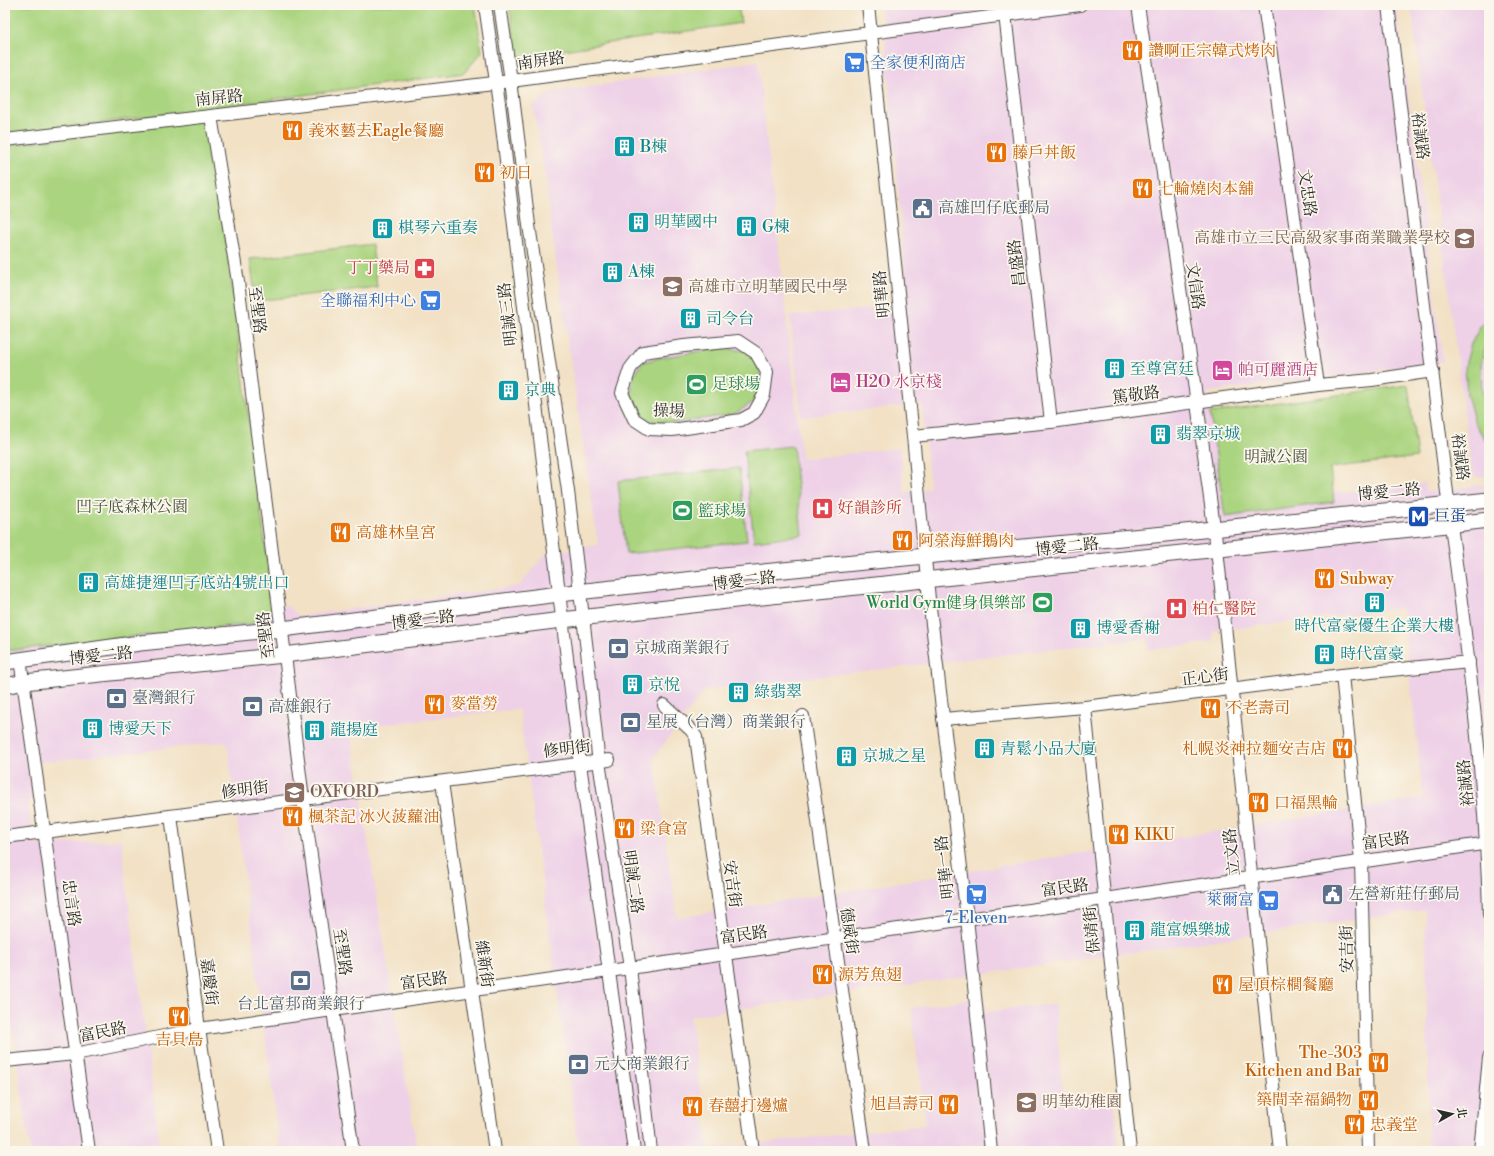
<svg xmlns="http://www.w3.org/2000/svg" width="1494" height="1156" font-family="'Libre Bodoni','Noto Serif TC',serif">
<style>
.built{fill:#eed0e7;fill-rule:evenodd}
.green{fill:#aad47f;stroke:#6a8055}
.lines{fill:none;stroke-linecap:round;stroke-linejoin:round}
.minor-casing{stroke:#494642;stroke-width:14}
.major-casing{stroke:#494642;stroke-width:17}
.minor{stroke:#fff;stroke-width:12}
.major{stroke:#fff;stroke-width:15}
.labels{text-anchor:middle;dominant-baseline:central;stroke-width:3.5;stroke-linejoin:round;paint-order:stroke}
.food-label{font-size:16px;fill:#c56008;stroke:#fbf7ec;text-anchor:start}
.street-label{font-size:16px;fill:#2b2b2b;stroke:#fbf7ec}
.shop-label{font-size:16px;fill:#366cbe;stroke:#fbf7ec;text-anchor:end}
.culture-label{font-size:16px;fill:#0d838f;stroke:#fbf7ec;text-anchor:start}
.service-label{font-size:16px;fill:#4e5e75;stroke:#fbf7ec;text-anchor:start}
.education-label{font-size:16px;fill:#785e54;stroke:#fbf7ec;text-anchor:start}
.health-label{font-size:16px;fill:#be3a42;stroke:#fbf7ec;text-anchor:start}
.hotel-label{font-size:16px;fill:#b23c85;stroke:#fbf7ec;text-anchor:start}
.leisure-label{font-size:16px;fill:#27864d;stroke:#fbf7ec;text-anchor:start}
.park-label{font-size:16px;fill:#4b5540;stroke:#fbf7ec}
.transit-label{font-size:16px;fill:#164399;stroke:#fbf7ec;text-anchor:start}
</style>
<rect width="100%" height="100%" fill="#fbf7ec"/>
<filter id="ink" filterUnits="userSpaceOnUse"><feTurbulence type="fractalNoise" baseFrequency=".025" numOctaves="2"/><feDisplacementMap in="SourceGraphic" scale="8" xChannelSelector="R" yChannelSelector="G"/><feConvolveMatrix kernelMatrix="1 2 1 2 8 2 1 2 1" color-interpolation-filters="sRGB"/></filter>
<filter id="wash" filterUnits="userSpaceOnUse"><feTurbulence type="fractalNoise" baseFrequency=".012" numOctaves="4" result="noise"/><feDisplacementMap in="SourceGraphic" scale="16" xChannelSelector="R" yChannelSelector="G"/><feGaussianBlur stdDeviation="0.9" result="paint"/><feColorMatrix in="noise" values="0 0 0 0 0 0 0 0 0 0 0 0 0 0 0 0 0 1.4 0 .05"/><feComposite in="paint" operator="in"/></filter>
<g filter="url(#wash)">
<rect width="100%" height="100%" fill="#f2e1c4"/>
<g class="built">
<path d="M 881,5 L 1396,5 L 1443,362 L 1207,392 L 1225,517 L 1334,502 L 1333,493 L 1418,485 L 1425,482 L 1426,492 L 1489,484 L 1489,1151 L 1426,1151 L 1429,1122 L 1425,910 L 690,1016 L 709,1149 L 926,1125 L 911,1008 L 984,997 L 985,1012 L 1055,1004 L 1063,1102 L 1114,1098 L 1119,1151 L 579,1151 L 519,709 L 350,728 L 417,1151 L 280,1151 L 227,742 L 40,762 L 36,799 L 28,800 L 34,845 L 121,840 L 159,1143 L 91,1151 L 30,1151 L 5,975 L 5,651 L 257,623 L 273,606 L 287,606 L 299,616 L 519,586 L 547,553 L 598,545 L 552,235 L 545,176 L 533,106 L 549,93 L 758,61 L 802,459 L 900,448 L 904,493 L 930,488 L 922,404 L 801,417 L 790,316 L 908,305 L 885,37 ZM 1402,608 L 1423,798 L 677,918 L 654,757 L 705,690 L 1147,638 L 1149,650 L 1214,642 L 1213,631 Z"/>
<path d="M 1411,5 L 1489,5 L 1489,476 L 1478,477 L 1472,472 Z"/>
</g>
<g class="green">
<path d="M 5,5 L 475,5 L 482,52 L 464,73 L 5,136 Z"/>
<path d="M 509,5 L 738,5 L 741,23 L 517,57 Z"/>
<path d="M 210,118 L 273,606 L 257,623 L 5,651 L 5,146 Z"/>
<path d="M 372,244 L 377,287 L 256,301 L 250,259 Z"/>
<path d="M 1489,321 L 1489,343 L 1484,352 L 1481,365 L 1482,393 L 1489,415 L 1489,445 L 1475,424 L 1467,395 L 1465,366 L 1471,344 L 1481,325 Z"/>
<path d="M 721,348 L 746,351 L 755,361 L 761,375 L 758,391 L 753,402 L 735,414 L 674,423 L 650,421 L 638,414 L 631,396 L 633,377 L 643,362 L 664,357 Z"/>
<path d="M 1408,385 L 1417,457 L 1330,468 L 1334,502 L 1225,517 L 1210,413 Z"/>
<path d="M 793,446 L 802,535 L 754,541 L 744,451 Z"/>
<path d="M 739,468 L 747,541 L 626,554 L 618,481 Z"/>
</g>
</g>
<g filter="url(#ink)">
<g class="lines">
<defs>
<g id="minor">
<path d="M 485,5 L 499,103 L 580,764 L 634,1151"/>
<path d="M 500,5 L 511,81 L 529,225 L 568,491 L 587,651 L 598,755 L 630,968 L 651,1151"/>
<path d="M 868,5 L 913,436 L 929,599 L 967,918 L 991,1151"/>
<path d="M 1004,5 L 1051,422"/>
<path d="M 1138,5 L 1197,403 L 1217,549 L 1280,1151"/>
<path d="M 1264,5 L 1318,385"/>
<path d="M 1388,5 C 1409,178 1429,352 1451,525 C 1468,655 1486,784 1489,914"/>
<path d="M 211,116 L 238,282 L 303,799 L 353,1151"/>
<path d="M 5,140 L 511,81 L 1080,5"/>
<path d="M 738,341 L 756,353 L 767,372 L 764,395 L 754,413 L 741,420 L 672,430 L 649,429 L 634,419 L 622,393 L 630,369 L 643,352 L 684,346 Z"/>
<path d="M 913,436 L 1051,422 L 1318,385 L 1372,380 L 1433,371"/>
<path d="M 20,659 L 89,1151"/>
<path d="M 1342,675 L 1361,861 L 1368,1151"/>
<path d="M 664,705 L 691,730 L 696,737 L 753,1151"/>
<path d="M 1085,707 L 1130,1151"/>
<path d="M 803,716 L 865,1151"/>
<path d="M 943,719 L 1085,707 L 1342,675 L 1469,662"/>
<path d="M 442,782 L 495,1151"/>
<path d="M 171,816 L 199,1029 L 217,1151"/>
<path d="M 5,837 L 609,760"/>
<path d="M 5,1061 L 75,1054 L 199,1029 L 609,971 L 1489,843"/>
<path d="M 1480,1151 L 1489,1058"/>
</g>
<g id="major">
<path d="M 5,662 L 140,643 L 282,629 L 559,594 L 703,578 L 925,556 L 1165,534 L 1489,500"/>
<path d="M 5,686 L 24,682 L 284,655 L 562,620 L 771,596 L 1421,528 L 1489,520"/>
</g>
</defs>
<use href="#minor" class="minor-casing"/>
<use href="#major" class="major-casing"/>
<use href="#minor" class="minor"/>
<use href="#major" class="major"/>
</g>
</g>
<defs>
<symbol id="restaurant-square" viewBox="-11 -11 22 22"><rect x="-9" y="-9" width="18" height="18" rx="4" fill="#e8710a" stroke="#fbf7ec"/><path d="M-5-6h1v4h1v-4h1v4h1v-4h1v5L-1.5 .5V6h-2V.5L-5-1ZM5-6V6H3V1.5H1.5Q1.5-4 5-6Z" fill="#fff"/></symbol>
<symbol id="supermarket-square" viewBox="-11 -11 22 22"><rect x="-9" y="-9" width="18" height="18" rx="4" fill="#3f7fe0" stroke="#fbf7ec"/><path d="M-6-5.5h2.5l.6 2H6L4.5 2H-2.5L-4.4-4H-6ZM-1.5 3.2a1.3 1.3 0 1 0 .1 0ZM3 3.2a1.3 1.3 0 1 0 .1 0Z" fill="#fff"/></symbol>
<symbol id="building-square" viewBox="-11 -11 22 22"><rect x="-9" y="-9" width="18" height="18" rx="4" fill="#0f9aa8" stroke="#fbf7ec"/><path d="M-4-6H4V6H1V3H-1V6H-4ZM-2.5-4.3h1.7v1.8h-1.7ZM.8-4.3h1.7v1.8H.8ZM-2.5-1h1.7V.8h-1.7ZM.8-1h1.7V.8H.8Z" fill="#fff"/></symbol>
<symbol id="civic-square" viewBox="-11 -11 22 22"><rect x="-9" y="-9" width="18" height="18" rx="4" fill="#5c6f8a" stroke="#fbf7ec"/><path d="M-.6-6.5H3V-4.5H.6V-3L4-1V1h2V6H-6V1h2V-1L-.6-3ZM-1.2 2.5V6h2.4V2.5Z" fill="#fff"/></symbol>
<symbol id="school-square" viewBox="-11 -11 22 22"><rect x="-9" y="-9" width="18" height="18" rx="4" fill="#8d6e63" stroke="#fbf7ec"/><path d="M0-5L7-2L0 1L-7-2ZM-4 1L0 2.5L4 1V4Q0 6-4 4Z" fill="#fff"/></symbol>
<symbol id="pharmacy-square" viewBox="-11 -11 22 22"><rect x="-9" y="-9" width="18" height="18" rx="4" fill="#e0444e" stroke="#fbf7ec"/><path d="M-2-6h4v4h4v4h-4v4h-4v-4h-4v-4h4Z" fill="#fff"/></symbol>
<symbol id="hotel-square" viewBox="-11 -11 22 22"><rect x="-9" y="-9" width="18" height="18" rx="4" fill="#d1479c" stroke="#fbf7ec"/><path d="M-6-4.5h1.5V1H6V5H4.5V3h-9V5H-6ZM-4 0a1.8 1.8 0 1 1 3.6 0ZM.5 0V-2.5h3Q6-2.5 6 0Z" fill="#fff"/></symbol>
<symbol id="stadium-square" viewBox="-11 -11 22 22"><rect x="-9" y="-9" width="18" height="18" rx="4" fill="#2e9e5b" stroke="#fbf7ec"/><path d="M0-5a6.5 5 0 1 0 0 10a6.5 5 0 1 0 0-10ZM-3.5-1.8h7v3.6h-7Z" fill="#fff"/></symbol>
<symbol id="hospital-square" viewBox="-11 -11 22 22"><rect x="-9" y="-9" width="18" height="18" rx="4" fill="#e0444e" stroke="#fbf7ec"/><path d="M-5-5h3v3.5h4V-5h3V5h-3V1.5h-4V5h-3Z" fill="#fff"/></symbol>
<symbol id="metro-square" viewBox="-11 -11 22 22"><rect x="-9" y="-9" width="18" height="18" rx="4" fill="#1a4fb4" stroke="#fbf7ec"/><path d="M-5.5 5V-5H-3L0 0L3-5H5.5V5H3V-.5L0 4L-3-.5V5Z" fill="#fff"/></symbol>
<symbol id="bank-square" viewBox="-11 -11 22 22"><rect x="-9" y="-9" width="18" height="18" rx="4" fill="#5c6f8a" stroke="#fbf7ec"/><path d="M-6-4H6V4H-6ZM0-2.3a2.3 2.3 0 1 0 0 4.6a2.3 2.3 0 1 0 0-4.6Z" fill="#fff"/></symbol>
</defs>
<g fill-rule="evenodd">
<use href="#restaurant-square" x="1120" y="38" width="25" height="25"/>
<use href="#supermarket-square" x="842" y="50" width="25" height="25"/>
<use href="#restaurant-square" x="280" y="118" width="25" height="25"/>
<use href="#building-square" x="612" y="134" width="25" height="25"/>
<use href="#restaurant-square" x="984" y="140" width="25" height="25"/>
<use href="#restaurant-square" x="472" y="160" width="25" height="25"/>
<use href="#restaurant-square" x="1130" y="176" width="25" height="25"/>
<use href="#civic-square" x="910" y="196" width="25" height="25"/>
<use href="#building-square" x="626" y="210" width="25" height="25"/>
<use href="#building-square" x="734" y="214" width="25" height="25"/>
<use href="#building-square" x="370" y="216" width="25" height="25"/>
<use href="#school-square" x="1452" y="226" width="25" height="25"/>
<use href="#pharmacy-square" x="412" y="256" width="25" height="25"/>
<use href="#building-square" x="600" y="260" width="25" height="25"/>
<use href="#school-square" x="660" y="274" width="25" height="25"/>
<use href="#supermarket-square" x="418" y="288" width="25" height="25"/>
<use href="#building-square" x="678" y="306" width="25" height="25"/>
<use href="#building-square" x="1102" y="356" width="25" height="25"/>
<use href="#hotel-square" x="1210" y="358" width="25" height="25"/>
<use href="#hotel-square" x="828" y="370" width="25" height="25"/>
<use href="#stadium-square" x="684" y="372" width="25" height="25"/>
<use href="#building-square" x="496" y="378" width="25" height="25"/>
<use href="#building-square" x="1148" y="422" width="25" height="25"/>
<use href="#hospital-square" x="810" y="496" width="25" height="25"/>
<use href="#stadium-square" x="670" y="498" width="25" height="25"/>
<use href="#metro-square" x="1406" y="504" width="25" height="25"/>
<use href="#restaurant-square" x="328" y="520" width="25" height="25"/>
<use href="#restaurant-square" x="890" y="528" width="25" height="25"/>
<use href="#restaurant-square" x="1312" y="566" width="25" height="25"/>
<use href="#building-square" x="76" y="570" width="25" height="25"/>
<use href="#building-square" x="1362" y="590" width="25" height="25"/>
<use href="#stadium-square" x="1030" y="590" width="25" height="25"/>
<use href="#hospital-square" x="1164" y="596" width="25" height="25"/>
<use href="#building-square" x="1068" y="616" width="25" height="25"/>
<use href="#bank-square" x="606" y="636" width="25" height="25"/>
<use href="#building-square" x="1312" y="642" width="25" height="25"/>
<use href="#building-square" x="620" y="672" width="25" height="25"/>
<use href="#building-square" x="726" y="680" width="25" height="25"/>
<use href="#bank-square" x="104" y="686" width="25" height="25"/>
<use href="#restaurant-square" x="422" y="692" width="25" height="25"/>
<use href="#bank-square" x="240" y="694" width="25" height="25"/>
<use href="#restaurant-square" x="1198" y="696" width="25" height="25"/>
<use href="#bank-square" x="618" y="710" width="25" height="25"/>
<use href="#building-square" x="80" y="716" width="25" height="25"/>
<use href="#building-square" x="302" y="718" width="25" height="25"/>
<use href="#building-square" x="972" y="736" width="25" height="25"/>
<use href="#restaurant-square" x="1330" y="736" width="25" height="25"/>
<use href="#building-square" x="834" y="744" width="25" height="25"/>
<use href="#school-square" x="282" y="780" width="25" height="25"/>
<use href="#restaurant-square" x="1246" y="790" width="25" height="25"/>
<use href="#restaurant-square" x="280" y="804" width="25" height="25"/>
<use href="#restaurant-square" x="612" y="816" width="25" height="25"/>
<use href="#restaurant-square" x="1106" y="822" width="25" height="25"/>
<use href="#civic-square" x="1320" y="882" width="25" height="25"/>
<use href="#supermarket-square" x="964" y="882" width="25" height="25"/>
<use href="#supermarket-square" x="1256" y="888" width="25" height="25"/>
<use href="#building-square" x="1122" y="918" width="25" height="25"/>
<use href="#restaurant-square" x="810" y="962" width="25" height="25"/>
<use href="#bank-square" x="288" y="968" width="25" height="25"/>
<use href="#restaurant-square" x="1210" y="972" width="25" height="25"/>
<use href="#restaurant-square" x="166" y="1004" width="25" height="25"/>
<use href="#restaurant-square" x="1366" y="1050" width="25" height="25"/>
<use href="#bank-square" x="566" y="1052" width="25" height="25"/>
<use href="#restaurant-square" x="1356" y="1088" width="25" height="25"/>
<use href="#school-square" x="1014" y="1090" width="25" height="25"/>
<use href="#restaurant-square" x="936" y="1092" width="25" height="25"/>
<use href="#restaurant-square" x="680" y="1094" width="25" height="25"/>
<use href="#restaurant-square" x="1342" y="1112" width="25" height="25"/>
</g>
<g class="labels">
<g class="food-label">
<text x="1148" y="51">讚啊正宗韓式烤肉</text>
<text x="308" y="131">義來藝去Eagle餐廳</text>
<text x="1012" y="153">藤戶丼飯</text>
<text x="500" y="173">初日</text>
<text x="1158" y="189">七輪燒肉本舖</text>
<text x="356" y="533">高雄林皇宮</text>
<text x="918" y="541">阿榮海鮮鵝肉</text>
<text x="1340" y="579">Subway</text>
<text x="450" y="704">麥當勞</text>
<text x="1226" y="708">不老壽司</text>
<text x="1326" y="749" text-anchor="end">札幌炎神拉麵安吉店</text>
<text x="1274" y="803">口福黑輪</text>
<text x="308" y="817">楓茶記 冰火菠蘿油</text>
<text x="640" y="829">梁食富</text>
<text x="1134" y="835">KIKU</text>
<text x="838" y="975">源芳魚翅</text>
<text x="1238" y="985">屋頂棕櫚餐廳</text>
<text x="179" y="1040" text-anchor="middle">吉貝島</text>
<text x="1362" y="1053" text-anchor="end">The-303<tspan x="1362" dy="18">Kitchen and Bar</tspan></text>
<text x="1352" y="1100" text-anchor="end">築間幸福鍋物</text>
<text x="934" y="1104" text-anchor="end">旭昌壽司</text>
<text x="708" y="1106">春囍打邊爐</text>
<text x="1370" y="1125">忠義堂</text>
</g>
<g class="street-label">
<text transform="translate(541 61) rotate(-8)">南屏路</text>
<text transform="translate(219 98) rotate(-6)">南屏路</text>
<text transform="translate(1420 136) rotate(83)">裕誠路</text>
<text transform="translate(1307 193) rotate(82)">文忠路</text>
<text transform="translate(1017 263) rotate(-97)">昌盛路</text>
<text transform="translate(1195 286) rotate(82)">文信路</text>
<text transform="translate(882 294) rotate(-96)">明華路</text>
<text transform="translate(257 310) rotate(83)">至聖路</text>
<text transform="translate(508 314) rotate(-97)">明誠三路</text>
<text transform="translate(1136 395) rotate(-7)">篤敬路</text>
<text transform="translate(669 411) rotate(2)">操場</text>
<text transform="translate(1460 457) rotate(83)">裕誠路</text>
<text transform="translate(1389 492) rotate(-5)">博愛二路</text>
<text transform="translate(1067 547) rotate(-6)">博愛二路</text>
<text transform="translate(744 581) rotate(-7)">博愛二路</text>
<text transform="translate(423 620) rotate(-7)">博愛二路</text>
<text transform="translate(266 635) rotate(-97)">至聖路</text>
<text transform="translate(101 656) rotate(-6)">博愛二路</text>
<text transform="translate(1205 677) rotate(-7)">正心街</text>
<text transform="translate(567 749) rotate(-7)">修明街</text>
<text transform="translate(1466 783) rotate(-96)">裕誠路</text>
<text transform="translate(245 790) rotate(-7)">修明街</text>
<text transform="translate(1386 841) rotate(-8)">富民路</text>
<text transform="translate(1232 852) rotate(-96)">立文路</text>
<text transform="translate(945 867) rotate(-97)">明華一路</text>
<text transform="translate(633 882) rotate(82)">明誠二路</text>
<text transform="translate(732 884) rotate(82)">安吉街</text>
<text transform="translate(1065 888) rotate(-8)">富民路</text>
<text transform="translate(71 903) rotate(82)">忠言路</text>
<text transform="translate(1092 930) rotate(-96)">保靖街</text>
<text transform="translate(849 931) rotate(82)">德威街</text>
<text transform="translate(744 935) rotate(-8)">富民路</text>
<text transform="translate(1347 949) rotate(-91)">安吉街</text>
<text transform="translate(342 952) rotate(82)">至聖路</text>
<text transform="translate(484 964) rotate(82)">維新街</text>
<text transform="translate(424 981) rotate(-8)">富民路</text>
<text transform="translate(209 982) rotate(83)">嘉慶街</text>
<text transform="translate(103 1032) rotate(-11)">富民路</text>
</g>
<g class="shop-label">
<text x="870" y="63" text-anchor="start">全家便利商店</text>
<text x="416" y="301">全聯福利中心</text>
<text x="1254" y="900">萊爾富</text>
<text x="976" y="918" text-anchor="middle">7-Eleven</text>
</g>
<g class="culture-label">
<text x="640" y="147">B棟</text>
<text x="654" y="222">明華國中</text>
<text x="762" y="227">G棟</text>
<text x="398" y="228">棋琴六重奏</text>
<text x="628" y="272">A棟</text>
<text x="706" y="319">司令台</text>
<text x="1130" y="369">至尊宮廷</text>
<text x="524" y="390">京典</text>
<text x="1176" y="434">翡翠京城</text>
<text x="104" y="583">高雄捷運凹子底站4號出口</text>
<text x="1374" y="626" text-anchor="middle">時代富豪優生企業大樓</text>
<text x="1096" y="628">博愛香榭</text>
<text x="1340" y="654">時代富豪</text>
<text x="648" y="685">京悅</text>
<text x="754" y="692">綠翡翠</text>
<text x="108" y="729">博愛天下</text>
<text x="330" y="730">龍揚庭</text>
<text x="1000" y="749">青鬆小品大廈</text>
<text x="862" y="756">京城之星</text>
<text x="1150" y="930">龍富娛樂城</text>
</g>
<g class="service-label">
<text x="938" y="208">高雄凹仔底郵局</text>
<text x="634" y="648">京城商業銀行</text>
<text x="132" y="698">臺灣銀行</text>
<text x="268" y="707">高雄銀行</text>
<text x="646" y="722">星展（台灣）商業銀行</text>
<text x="1348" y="894">左營新莊仔郵局</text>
<text x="301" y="1004" text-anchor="middle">台北富邦商業銀行</text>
<text x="594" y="1064">元大商業銀行</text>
</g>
<g class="education-label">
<text x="1450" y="238" text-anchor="end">高雄市立三民高級家事商業職業學校</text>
<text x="688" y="287">高雄市立明華國民中學</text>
<text x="310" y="792">OXFORD</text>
<text x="1042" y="1102">明華幼稚園</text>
</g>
<g class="health-label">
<text x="410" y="268" text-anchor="end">丁丁藥局</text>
<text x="838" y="508">好韻診所</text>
<text x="1192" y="609">柏仁醫院</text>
</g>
<g class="hotel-label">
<text x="1238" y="370">帕可麗酒店</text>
<text x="856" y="382">H2O 水京棧</text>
</g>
<g class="leisure-label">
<text x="712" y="384">足球場</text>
<text x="698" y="511">籃球場</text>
<text x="1026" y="603" text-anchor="end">World Gym健身俱樂部</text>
</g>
<g class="park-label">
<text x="1276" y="457">明誠公園</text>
<text x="132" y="507">凹子底森林公園</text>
</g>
<g class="transit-label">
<text x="1434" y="516">巨蛋</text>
</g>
</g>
<rect width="1494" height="1156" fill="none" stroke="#fbf7ec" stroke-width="20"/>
<g transform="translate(1452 1114) rotate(82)" stroke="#fbf7ec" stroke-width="3" paint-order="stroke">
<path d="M0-3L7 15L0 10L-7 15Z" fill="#2b2b2b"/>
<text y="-6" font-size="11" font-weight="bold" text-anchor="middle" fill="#2b2b2b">北</text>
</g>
</svg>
